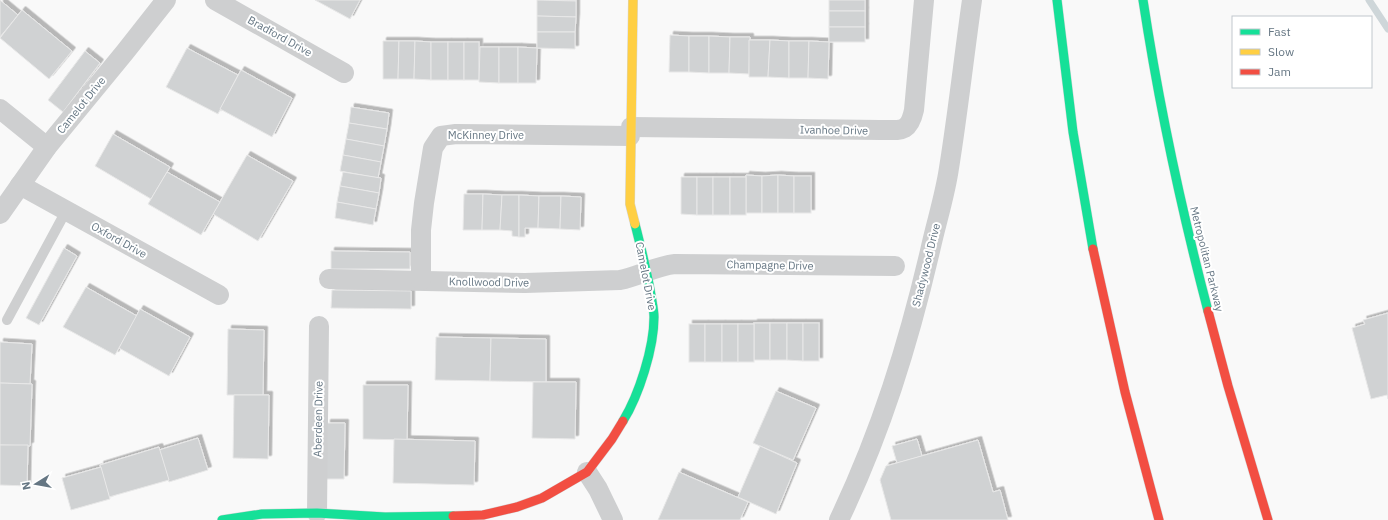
<svg xmlns="http://www.w3.org/2000/svg" width="1388" height="520" font-family="'IBM Plex Sans',sans-serif">
<style>
.lines{fill:none;stroke-linecap:round;stroke-linejoin:round}
.stream{stroke:#ced6d9;stroke-width:7}
.building{fill:#d0d2d3;stroke:#e8e8e8;filter:url(#shadow)}
.fast-casing{stroke:#d5d6d7;stroke-width:10}
.slow-casing{stroke:#d5d6d7;stroke-width:10}
.jam-casing{stroke:#d5d6d7;stroke-width:10}
.lane{stroke:#cecfd0;stroke-width:10}
.street{stroke:#cecfd0;stroke-width:20}
.fast{stroke:#16e098;stroke-width:9}
.slow{stroke:#ffcf43;stroke-width:9}
.jam{stroke:#f24e42;stroke-width:9}
.labels{text-anchor:middle;dominant-baseline:central;stroke-width:4;stroke-linejoin:round;paint-order:stroke}
.street-label{font-size:11px;fill:#657683;stroke:#fff}
</style>
<defs>
<filter id="shadow"><feDropShadow dx="3.5" dy="-3.5" stdDeviation="0" flood-color="#0004"/></filter>
</defs>
<rect width="100%" height="100%" fill="#f9f9f9"/>
<g class="lines">
<path class="stream" d="M 1369,0 L 1388,29"/>
</g>
<g class="building">
<path d="M 0,0 L 18,15 L 0,37 Z"/>
<path d="M 315,0 L 360,0 L 350,19 Z"/>
<path d="M 537,0 L 576,0 L 576,1 Z"/>
<path d="M 537,0 L 576,1 L 576,17 L 537,16 Z"/>
<rect x="829" y="0" width="36" height="11"/>
<path d="M 22,10 L 72,51 L 49,79 L 0,38 Z"/>
<rect x="829" y="11" width="36" height="16"/>
<path d="M 537,16 L 576,17 L 575,32 L 537,32 Z"/>
<rect x="829" y="27" width="36" height="15"/>
<path d="M 537,32 L 575,32 L 575,49 L 537,48 Z"/>
<path d="M 670,35 L 689,36 L 689,72 L 669,72 Z"/>
<path d="M 689,36 L 709,36 L 709,73 L 689,72 Z"/>
<path d="M 709,36 L 730,37 L 729,73 L 709,73 Z"/>
<path d="M 730,37 L 750,37 L 749,74 L 729,73 Z"/>
<path d="M 749,40 L 770,40 L 768,77 L 749,77 Z"/>
<path d="M 770,40 L 789,41 L 789,78 L 768,77 Z"/>
<path d="M 383,41 L 399,41 L 398,79 L 383,79 Z"/>
<path d="M 399,41 L 415,41 L 414,79 L 398,79 Z"/>
<path d="M 415,41 L 431,42 L 431,80 L 414,79 Z"/>
<path d="M 789,41 L 809,41 L 808,78 L 789,78 Z"/>
<path d="M 809,41 L 829,42 L 828,79 L 808,78 Z"/>
<rect x="431" y="42" width="17" height="38"/>
<rect x="448" y="42" width="16" height="38"/>
<rect x="464" y="42" width="15" height="38"/>
<path d="M 480,47 L 499,47 L 499,83 L 479,82 Z"/>
<rect x="499" y="47" width="19" height="36"/>
<path d="M 518,47 L 537,48 L 536,83 L 518,83 Z"/>
<path d="M 187,48 L 238,75 L 218,114 L 166,87 Z"/>
<path d="M 85,51 L 100,63 L 63,112 L 48,100 Z"/>
<path d="M 241,70 L 292,98 L 272,137 L 220,109 Z"/>
<path d="M 351,107 L 389,113 L 387,129 L 349,123 Z"/>
<path d="M 349,123 L 387,129 L 384,146 L 346,139 Z"/>
<path d="M 113,134 L 170,167 L 151,199 L 95,166 Z"/>
<path d="M 346,139 L 384,146 L 381,162 L 343,155 Z"/>
<path d="M 247,155 L 293,181 L 258,241 L 213,214 Z"/>
<path d="M 343,155 L 381,162 L 378,178 L 340,171 Z"/>
<path d="M 167,172 L 220,202 L 201,235 L 148,204 Z"/>
<path d="M 343,172 L 381,178 L 379,193 L 340,186 Z"/>
<path d="M 746,175 L 762,176 L 762,213 L 746,213 Z"/>
<path d="M 778,175 L 778,213 L 762,213 L 762,176 Z"/>
<path d="M 778,175 L 794,176 L 794,213 L 778,213 Z"/>
<rect x="794" y="176" width="17" height="37"/>
<path d="M 681,177 L 697,177 L 697,215 L 681,214 Z"/>
<rect x="697" y="177" width="16" height="38"/>
<rect x="713" y="177" width="17" height="38"/>
<rect x="730" y="177" width="16" height="38"/>
<path d="M 340,186 L 379,193 L 376,209 L 337,202 Z"/>
<path d="M 464,194 L 483,194 L 482,230 L 463,230 Z"/>
<path d="M 483,194 L 502,195 L 500,230 L 482,230 Z"/>
<path d="M 502,195 L 519,195 L 519,237 L 512,236 L 512,231 L 500,230 Z"/>
<path d="M 519,195 L 539,196 L 538,228 L 525,228 L 525,237 L 519,237 Z"/>
<path d="M 539,196 L 561,196 L 560,229 L 538,228 Z"/>
<path d="M 561,196 L 581,197 L 580,230 L 560,229 Z"/>
<path d="M 337,202 L 376,209 L 373,225 L 335,218 Z"/>
<path d="M 64,248 L 77,256 L 39,325 L 26,318 Z"/>
<path d="M 331,251 L 410,252 L 410,269 L 331,269 Z"/>
<path d="M 86,287 L 137,316 L 115,355 L 63,327 Z"/>
<path d="M 332,290 L 411,291 L 411,309 L 331,308 Z"/>
<path d="M 140,309 L 190,337 L 169,376 L 119,348 Z"/>
<path d="M 1388,313 L 1388,399 L 1387,395 L 1371,399 L 1352,328 L 1365,324 L 1363,320 Z"/>
<rect x="754" y="323" width="16" height="37"/>
<rect x="770" y="323" width="17" height="37"/>
<path d="M 787,323 L 803,323 L 803,361 L 787,360 Z"/>
<rect x="803" y="323" width="16" height="38"/>
<rect x="689" y="324" width="16" height="38"/>
<rect x="705" y="324" width="17" height="38"/>
<rect x="722" y="324" width="16" height="38"/>
<rect x="738" y="324" width="16" height="38"/>
<path d="M 228,329 L 264,330 L 263,395 L 227,395 Z"/>
<path d="M 436,337 L 491,338 L 490,381 L 435,380 Z"/>
<path d="M 491,338 L 546,339 L 546,382 L 490,381 Z"/>
<path d="M 0,342 L 32,344 L 30,384 L 0,383 Z"/>
<path d="M 533,382 L 576,382 L 575,439 L 532,438 Z"/>
<path d="M 0,383 L 32,384 L 30,446 L 0,445 Z"/>
<path d="M 363,385 L 408,385 L 407,440 L 363,439 Z"/>
<path d="M 776,391 L 816,408 L 793,460 L 753,443 Z"/>
<path d="M 234,395 L 269,395 L 268,459 L 233,458 Z"/>
<path d="M 327,423 L 345,423 L 344,479 L 326,479 Z"/>
<path d="M 198,438 L 208,470 L 169,482 L 159,450 Z"/>
<path d="M 394,439 L 475,441 L 474,485 L 393,483 Z"/>
<path d="M 917,439 L 922,456 L 897,463 L 892,446 Z"/>
<path d="M 978,440 L 993,492 L 1000,490 L 1008,520 L 891,520 L 880,480 L 886,466 Z"/>
<path d="M 0,445 L 28,445 L 27,486 L 0,485 Z"/>
<path d="M 760,446 L 797,463 L 776,514 L 738,497 Z"/>
<path d="M 159,447 L 169,480 L 109,497 L 100,465 Z"/>
<path d="M 101,467 L 110,499 L 71,510 L 62,478 Z"/>
<path d="M 679,472 L 748,502 L 740,520 L 658,520 Z"/>
</g>
<g class="lines">
<defs>
<g id="fast">
<path d="M 1057,0 L 1073,132 L 1093,249"/>
<path d="M 1143,0 C 1159,105 1181,208 1208,311"/>
<path d="M 623,421 C 639,395 654,348 654,317 C 654,310 652,302 651,295 C 647,271 641,248 635,224"/>
<path d="M 222,520 L 262,514 L 317,513 L 385,517 L 453,516"/>
</g>
<path id="slow" d="M 633,0 L 630,204 L 635,224"/>
<g id="jam">
<path d="M 1093,249 L 1125,392 L 1159,520"/>
<path d="M 1208,311 L 1228,386 L 1268,520"/>
<path d="M 453,516 L 483,515 L 517,507 L 542,498 L 587,472 L 612,439 L 623,421"/>
</g>
</defs>
<use href="#fast" class="fast-casing"/>
<use href="#slow" class="slow-casing"/>
<use href="#jam" class="jam-casing"/>
<path class="lane" d="M 7,320 L 66,211"/>
<g class="street">
<path d="M 215,0 L 344,73"/>
<path d="M 0,109 L 47,147"/>
<path d="M 631,127 L 880,130 C 901,130 909,133 914,110 L 924,0"/>
<path d="M 20,185 L 219,295"/>
<path d="M 0,214 L 47,147 L 125,52 L 166,0"/>
<path d="M 329,279 L 525,283 L 620,280 C 639,276 656,266 675,264 L 895,266"/>
<path d="M 421,280 L 421,230 L 424,203 L 433,148 L 441,136 L 456,134 L 630,136"/>
<path d="M 587,472 L 598,489 L 613,520"/>
<path d="M 317,513 L 319,326"/>
<path d="M 839,520 C 881,432 908,345 930,251 C 936,223 945,196 949,168 C 958,112 964,56 972,0"/>
</g>
<use href="#fast" class="fast"/>
<use href="#slow" class="slow"/>
<use href="#jam" class="jam"/>
</g>
<g class="labels">
<g class="street-label">
<text transform="translate(280 36) rotate(29)">Bradford Drive</text>
<text transform="translate(81 105) rotate(-51)">Camelot Drive</text>
<text transform="translate(834 130) rotate(1)">Ivanhoe Drive</text>
<text x="486" y="135">McKinney Drive</text>
<text transform="translate(119 240) rotate(29)">Oxford Drive</text>
<text transform="translate(1207 259) rotate(76)">Metropolitan Parkway</text>
<text transform="translate(770 265) rotate(1)">Champagne Drive</text>
<text transform="translate(926 265) rotate(-76)">Shadywood Drive</text>
<text transform="translate(646 276) rotate(79)">Camelot Drive</text>
<text transform="translate(489 282) rotate(1)">Knollwood Drive</text>
<text transform="translate(318 419) rotate(-89)">Aberdeen Drive</text>
</g>
</g>
<rect x="1232" y="16" width="140" height="72" fill="#ffffff" stroke="#c1c8cd"/>
<rect x="1240" y="29" width="20" height="6" fill="#16e098" stroke="#c1c8cd"/>
<text x="1268" y="36" font-size="12" fill="#657683">Fast</text>
<rect x="1240" y="49" width="20" height="6" fill="#ffcf43" stroke="#c1c8cd"/>
<text x="1268" y="56" font-size="12" fill="#657683">Slow</text>
<rect x="1240" y="69" width="20" height="6" fill="#f24e42" stroke="#c1c8cd"/>
<text x="1268" y="76" font-size="12" fill="#657683">Jam</text>
<g transform="translate(36 484) rotate(259)" stroke="#ffffff" stroke-width="3" paint-order="stroke">
<path d="M0-3L7 15L0 10L-7 15Z" fill="#657683"/>
<text y="-6" font-size="11" font-weight="bold" text-anchor="middle" fill="#657683">N</text>
</g>
</svg>
